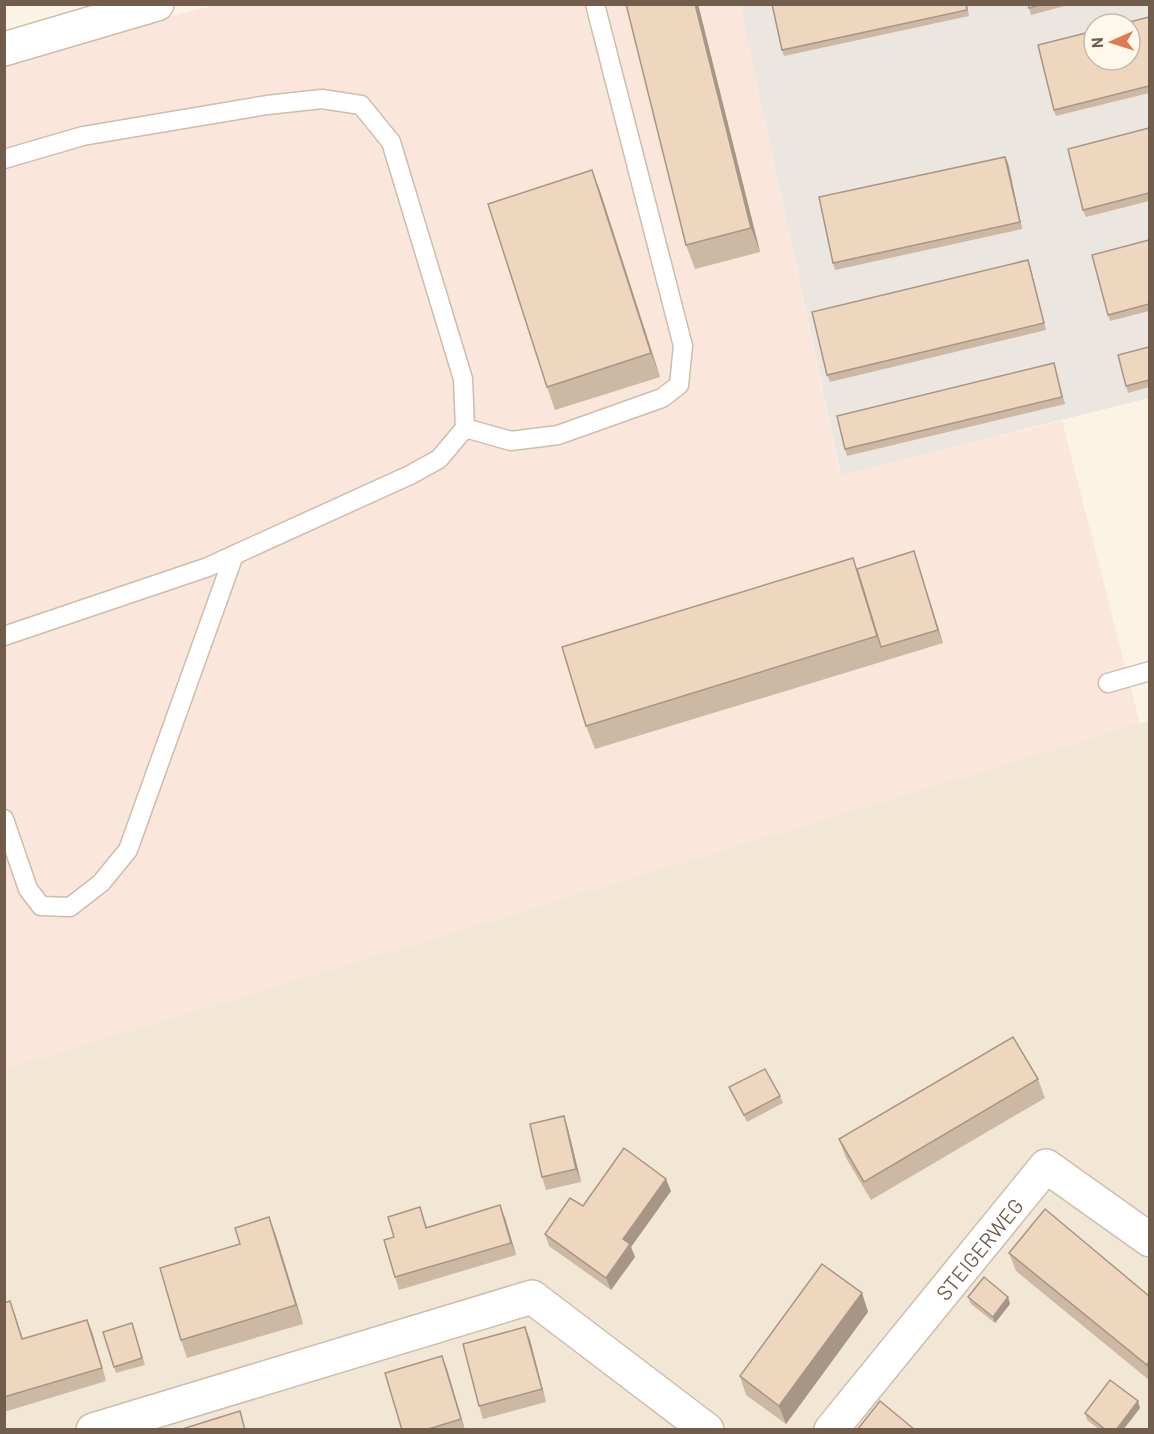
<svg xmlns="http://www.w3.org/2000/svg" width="1154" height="1434" font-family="Barlow,sans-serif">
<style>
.residential{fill:#f2e7d4}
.commercial{fill:#fae6da}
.industrial{fill:#ebe6df;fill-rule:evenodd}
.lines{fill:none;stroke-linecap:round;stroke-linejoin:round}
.service-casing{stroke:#ccbdac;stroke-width:21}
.minor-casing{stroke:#ccbdac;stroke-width:36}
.service{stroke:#fff;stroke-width:18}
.minor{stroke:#fff;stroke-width:33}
.wall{fill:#cdb8a4}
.shaded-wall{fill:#a79686}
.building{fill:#eed6bf;stroke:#a79686;stroke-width:1.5}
.labels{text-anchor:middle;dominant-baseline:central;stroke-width:4.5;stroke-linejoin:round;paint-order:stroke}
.street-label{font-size:21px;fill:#725d4c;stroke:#fef8eb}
</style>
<rect width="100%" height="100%" fill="#fbf4e5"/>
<path class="residential" d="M 1149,721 L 1149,1429 L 5,1430 L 5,1069 Z"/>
<path class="commercial" d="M 215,5 L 740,5 L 840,474 L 1062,421 L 1140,724 L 5,1069 L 5,59 Z"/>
<path class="industrial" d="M 740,5 L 1149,5 L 1149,398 L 841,475 ZM 1094,24 L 1130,24 L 1130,60 L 1094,60 Z"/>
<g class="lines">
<defs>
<g id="service">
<path d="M 4,159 L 83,136 L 267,105 L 322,99 L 361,105 L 391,142 L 463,379 L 465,428 L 439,459 L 410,475 L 234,555 L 208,567 L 4,636"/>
<path d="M 465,428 L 511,441 L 558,435 L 662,398 L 679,385 L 683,346 L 595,4"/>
<path d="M 1108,683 L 1150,671"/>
<path d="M 4,819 L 28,889 L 41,906 L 70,907 L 101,883 L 128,850 L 234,555"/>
</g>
<g id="minor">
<path d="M 4,49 L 157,4"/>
<path d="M 93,1430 L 532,1297 L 707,1430"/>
<path id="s1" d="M 831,1430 L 1046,1166 L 1150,1240"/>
</g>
</defs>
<use href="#service" class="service-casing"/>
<use href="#minor" class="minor-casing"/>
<use href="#service" class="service"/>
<use href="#minor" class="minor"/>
</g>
<g class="wall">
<path d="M 626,4 L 698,4 L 760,252 L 695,269 L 686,245 Z"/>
<path d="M 772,4 L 967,4 L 969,16 L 784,56 L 782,50 Z"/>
<path d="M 1028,4 L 1072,4 L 1031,15 Z"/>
<path d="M 1149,17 L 1149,93 L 1056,116 L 1054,110 Z"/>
<path d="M 1149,128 L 1149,201 L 1086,217 L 1083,210 Z"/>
<path d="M 1005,157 L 1008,163 L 1022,229 L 835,270 L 833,263 Z"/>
<path d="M 592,170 L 601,194 L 660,377 L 555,410 L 547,387 Z"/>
<path d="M 1149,240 L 1149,311 L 1110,321 L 1108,315 Z"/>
<path d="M 1030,266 L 1046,330 L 830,382 L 827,375 Z"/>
<path d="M 1149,347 L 1149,387 L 1128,393 L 1126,386 Z"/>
<path d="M 1054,363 L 1065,404 L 847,456 L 845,449 Z"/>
<path d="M 914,551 L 943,643 L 595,749 L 586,726 L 857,569 Z"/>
<path d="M 1038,1079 L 1045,1098 L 871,1200 L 846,1158 L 839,1139 Z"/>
<path d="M 729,1087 L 780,1096 L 783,1103 L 747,1122 L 732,1094 Z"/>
<path d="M 564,1116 L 568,1129 L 581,1182 L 546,1190 L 542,1177 Z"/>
<path d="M 671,1191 L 631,1247 L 635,1257 L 611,1290 L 549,1246 L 545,1234 L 583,1206 Z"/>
<path d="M 420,1207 L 427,1227 L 505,1218 L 516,1255 L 399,1290 L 395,1277 L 394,1237 Z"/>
<path d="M 269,1217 L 276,1236 L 303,1324 L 187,1358 L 181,1340 L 240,1244 Z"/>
<path d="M 1009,1253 L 1149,1296 L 1149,1380 L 1016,1271 Z"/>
<path d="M 862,1293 L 868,1312 L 786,1424 L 746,1395 L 740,1376 Z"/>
<path d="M 968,1297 L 1008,1297 L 1010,1304 L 995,1323 L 971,1304 Z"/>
<path d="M 4,1303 L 15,1314 L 23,1339 L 92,1332 L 106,1381 L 4,1412 Z"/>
<path d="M 132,1323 L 145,1365 L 116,1373 L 114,1367 Z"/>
<path d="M 525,1327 L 530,1340 L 546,1402 L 483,1419 L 479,1406 Z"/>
<path d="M 442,1356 L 465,1430 L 402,1430 Z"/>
<path d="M 1140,1408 L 1123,1430 L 1100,1430 L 1087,1420 L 1085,1413 Z"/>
</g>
<g class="shaded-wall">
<path d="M 695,4 L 698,4 L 760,252 L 751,228 Z"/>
<path d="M 1005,157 L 1008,163 L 1022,229 L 1020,222 Z"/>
<path d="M 592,170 L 601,194 L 660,377 L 651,353 Z"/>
<path d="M 1028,260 L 1030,266 L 1046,330 L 1044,323 Z"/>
<path d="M 914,551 L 918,564 L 943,643 L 938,630 Z"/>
<path d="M 564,1116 L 568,1129 L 581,1182 L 576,1169 Z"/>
<path d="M 666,1179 L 671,1191 L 631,1247 L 635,1257 L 611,1290 L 606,1278 L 623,1239 Z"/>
<path d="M 500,1205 L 505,1218 L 516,1255 L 511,1243 Z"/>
<path d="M 269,1217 L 276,1236 L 303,1324 L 296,1305 Z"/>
<path d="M 862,1293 L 868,1312 L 786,1424 L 779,1406 Z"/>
<path d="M 1008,1297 L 1010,1304 L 995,1323 L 993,1317 Z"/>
<path d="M 87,1320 L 92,1332 L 106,1381 L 102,1368 Z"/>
<path d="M 525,1327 L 530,1340 L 546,1402 L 542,1389 Z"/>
<path d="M 442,1356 L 447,1369 L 465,1430 L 461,1419 Z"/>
<path d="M 1149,1361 L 1149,1372 L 1147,1365 Z"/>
<path d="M 1138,1401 L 1140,1408 L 1123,1430 L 1116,1430 Z"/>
</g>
<g class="building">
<path d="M 626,4 L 695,4 L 751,228 L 686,245 Z"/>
<path d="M 772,4 L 966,4 L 967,10 L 782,50 Z"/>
<path d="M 1028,4 L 1043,4 L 1029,8 Z"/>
<path d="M 1149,17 L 1149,86 L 1054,110 L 1038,45 L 1094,31 L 1094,60 L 1130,60 L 1130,24 L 1122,24 Z"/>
<path d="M 1149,128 L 1149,193 L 1083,210 L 1068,149 Z"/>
<path d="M 1005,157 L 1020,222 L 833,263 L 819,197 Z"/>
<path d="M 592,170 L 651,353 L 547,387 L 488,204 Z"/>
<path d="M 1149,240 L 1149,304 L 1108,315 L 1092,255 Z"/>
<path d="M 1028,260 L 1044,323 L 827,375 L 812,312 Z"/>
<path d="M 1149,347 L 1149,380 L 1126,386 L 1118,355 Z"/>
<path d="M 1054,363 L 1062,397 L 845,449 L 837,416 Z"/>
<path d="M 914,551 L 938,630 L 881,647 L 857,569 Z"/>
<path d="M 853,558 L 877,636 L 586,726 L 562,647 Z"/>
<path d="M 1013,1037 L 1038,1079 L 864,1182 L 839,1139 Z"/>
<path d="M 765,1069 L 780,1096 L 744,1115 L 729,1087 Z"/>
<path d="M 564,1116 L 576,1169 L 542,1177 L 530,1124 Z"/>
<path d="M 624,1148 L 666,1179 L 623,1239 L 630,1244 L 606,1278 L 545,1234 L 570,1198 L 583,1206 Z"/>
<path d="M 500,1205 L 511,1243 L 395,1277 L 384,1240 L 394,1237 L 388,1217 L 420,1207 L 426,1228 Z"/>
<path d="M 1045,1209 L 1149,1296 L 1149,1361 L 1147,1365 L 1009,1253 Z"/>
<path d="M 269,1217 L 296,1305 L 181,1340 L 160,1268 L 240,1244 L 235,1228 Z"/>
<path d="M 822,1264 L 862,1293 L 779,1406 L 740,1376 Z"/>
<path d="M 984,1277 L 1008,1297 L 993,1317 L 968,1297 Z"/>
<path d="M 10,1301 L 22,1339 L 87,1320 L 102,1368 L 4,1397 L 4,1303 Z"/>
<path d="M 132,1323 L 142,1358 L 114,1367 L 103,1332 Z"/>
<path d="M 525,1327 L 542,1389 L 479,1406 L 463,1344 Z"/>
<path d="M 442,1356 L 461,1419 L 425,1430 L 402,1430 L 385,1373 Z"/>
<path d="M 1110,1380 L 1138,1401 L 1116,1430 L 1106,1430 L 1085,1413 Z"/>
<path d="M 880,1401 L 915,1430 L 857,1430 Z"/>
<path d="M 240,1411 L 245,1430 L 179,1430 Z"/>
</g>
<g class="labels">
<g class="street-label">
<text stroke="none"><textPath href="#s1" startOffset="234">STEIGERWEG</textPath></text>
</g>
</g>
<rect width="1154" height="1434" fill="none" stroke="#725d4c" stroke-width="12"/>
<g transform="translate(1112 42) rotate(267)"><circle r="28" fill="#fef8eb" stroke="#c6baab" stroke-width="1.5"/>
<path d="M0-4.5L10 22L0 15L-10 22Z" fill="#dd7c52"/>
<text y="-9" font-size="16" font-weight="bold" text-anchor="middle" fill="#725d4c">N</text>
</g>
</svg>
